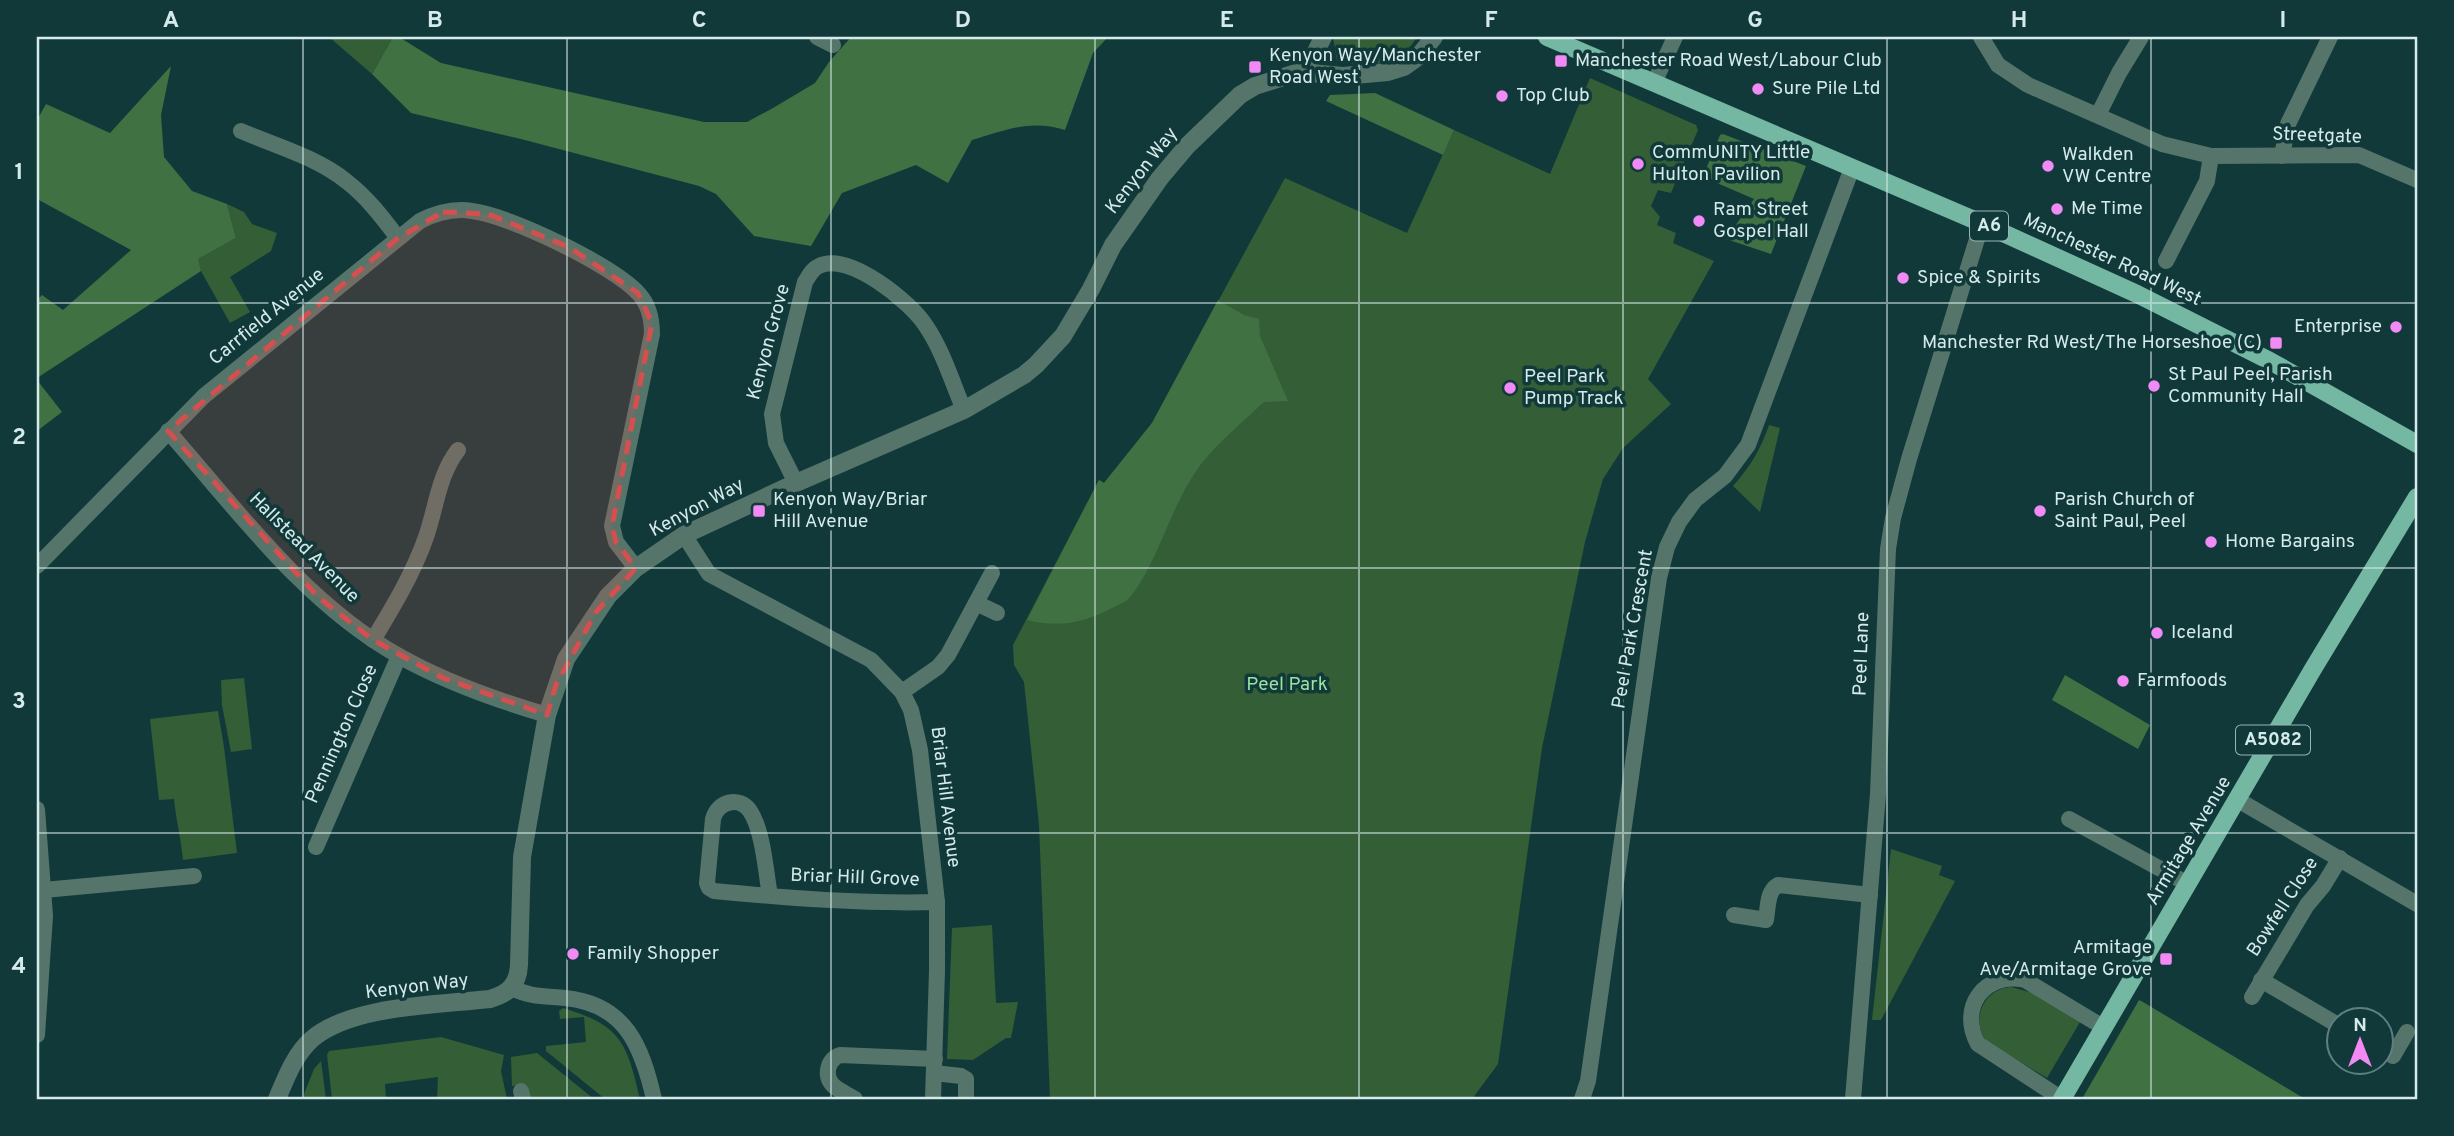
<svg xmlns="http://www.w3.org/2000/svg" width="2454" height="1136" font-family="Overpass,sans-serif">
<style>
.green{fill:#335e36}
.forest{fill:#3f7143}
.lines{fill:none;stroke-linecap:round;stroke-linejoin:round}
.minor{stroke:#56756a;stroke-width:16}
.tertiary{stroke:#56756a;stroke-width:18}
.primary{stroke:#74b7a2;stroke-width:18}
.marked{fill:#d64f4f;fill-opacity:0.2;stroke:#d64f4f;stroke-width:5;stroke-dasharray:14 9;stroke-linejoin:round}
.grid{fill:none;stroke:#d5eaea;stroke-width:2;stroke-opacity:0.55}
.poi-dot{fill:#f18af4;stroke:#11393a;stroke-width:2.5}
.labels{text-anchor:middle;dominant-baseline:central;stroke-width:7;stroke-linejoin:round;paint-order:stroke}
.shield{fill:#11393a;stroke:#9ab5b5;stroke-width:2}
.shield-label{font-size:18px;font-weight:bold;fill:#d5eaea}
.poi-label{font-size:19px;fill:#d5eaea;stroke:#11393a;text-anchor:start}
.street-label{font-size:19px;fill:#d5eaea;stroke:#11393a}
.park-label{font-size:19px;fill:#9ae39f;stroke:#11393a}
.neatline{fill:none;stroke:#d5eaea;stroke-width:2.5}
.grid-label{font-size:23px;text-anchor:middle;font-weight:bold;fill:#d5eaea}
</style>
<rect width="100%" height="100%" fill="#11393a"/>
<g class="green">
<path d="M 329,37 L 393,37 L 372,74 Z"/>
<path d="M 1333,37 L 1417,37 C 1398,68 1369,67 1337,61 Z"/>
<path d="M 1590,78 L 1696,125 L 1698,130 L 1671,193 L 1658,190 L 1651,206 L 1660,217 L 1657,225 L 1676,233 L 1673,243 L 1714,261 L 1648,379 L 1671,404 L 1623,448 L 1603,479 L 1585,542 L 1542,748 L 1498,1064 L 1472,1099 L 1050,1099 L 1039,825 L 1024,682 L 1014,665 L 1013,645 L 1099,480 L 1104,483 L 1152,423 L 1285,178 L 1407,233 L 1454,130 L 1550,174 Z"/>
<path d="M 227,204 L 244,212 L 252,224 L 277,233 L 271,251 L 230,277 L 250,312 L 230,323 L 201,271 L 197,259 L 236,238 Z"/>
<path d="M 1769,425 L 1780,428 L 1760,512 L 1733,486 C 1750,467 1761,449 1769,425 Z"/>
<path d="M 244,678 L 252,749 L 231,752 L 222,705 L 221,680 Z"/>
<path d="M 218,711 L 224,747 L 237,853 L 183,860 C 181,838 176,820 174,799 L 159,800 L 150,719 Z"/>
<path d="M 1891,849 L 1942,866 L 1939,875 L 1955,881 L 1881,1020 L 1872,1020 Z"/>
<path d="M 992,925 L 996,1003 L 1018,1002 L 1011,1038 L 1006,1038 L 973,1060 L 947,1059 L 952,928 Z"/>
<path d="M 2011,987 L 2033,993 L 2080,1022 L 2047,1078 L 1987,1042 C 1970,1020 1983,989 2011,987 Z"/>
<path d="M 563,1008 C 621,1025 627,1043 640,1099 L 605,1099 L 546,1051 L 546,1046 L 586,1042 L 584,1017 L 560,1019 L 559,1011 Z"/>
<path d="M 441,1037 L 504,1055 L 501,1071 L 507,1099 L 437,1099 L 438,1077 L 385,1084 L 386,1099 L 332,1099 L 327,1055 L 329,1051 Z"/>
<path d="M 537,1053 L 594,1099 L 530,1099 L 525,1084 L 512,1086 L 511,1057 Z"/>
<path d="M 321,1061 L 326,1099 L 302,1099 L 314,1069 Z"/>
</g>
<g class="forest">
<path d="M 393,37 L 399,37 L 441,63 L 704,122 L 747,122 L 773,108 L 815,83 L 829,62 L 851,37 L 1108,37 L 1093,53 L 1065,130 C 1031,119 1005,130 972,140 L 948,183 L 916,165 L 842,193 L 811,246 L 754,236 L 716,194 L 699,186 L 521,139 L 411,113 L 372,74 Z"/>
<path d="M 171,66 L 161,115 L 164,157 L 192,191 L 227,204 L 236,238 L 198,259 L 201,271 L 37,378 L 37,300 L 42,295 L 63,310 L 131,250 L 37,199 L 37,120 L 46,104 L 110,133 Z"/>
<path d="M 1375,93 L 1454,130 L 1443,155 L 1326,101 L 1330,95 Z"/>
<path d="M 1723,134 L 1806,166 L 1771,254 L 1726,239 L 1754,199 L 1717,183 L 1704,174 L 1720,135 Z"/>
<path d="M 1218,300 L 1244,315 L 1259,319 L 1260,336 L 1288,401 L 1264,402 C 1244,421 1215,445 1199,467 C 1170,507 1161,555 1132,595 C 1128,601 1120,604 1114,607 C 1085,623 1059,628 1027,620 L 1099,480 L 1104,483 L 1152,423 Z"/>
<path d="M 37,380 L 62,412 L 37,431 Z"/>
<path d="M 2065,675 L 2150,725 L 2138,749 L 2052,700 Z"/>
<path d="M 2139,1000 L 2143,1002 L 2305,1099 L 2082,1099 Z"/>
</g>
<g class="lines">
<g class="minor">
<path d="M 817,37 L 833,45"/>
<path d="M 1981,37 L 1998,65 L 2028,85 L 2162,144 L 2211,156"/>
<path d="M 1654,83 L 1675,37"/>
<path d="M 2098,115 L 2119,73 L 2141,37"/>
<path d="M 241,131 C 276,146 316,157 346,181 C 367,197 382,217 398,238"/>
<path d="M 2282,156 L 2288,124 L 2330,37"/>
<path d="M 2166,261 L 2207,181 L 2211,156 L 2359,155 L 2417,180"/>
<path d="M 168,431 C 238,511 305,603 399,656 C 445,682 496,700 547,715"/>
<path d="M 796,483 L 776,443 L 772,414 L 805,282 C 809,276 812,269 819,266 C 848,251 911,302 926,326 C 943,351 952,382 964,410"/>
<path d="M 684,535 L 709,574 L 871,660 L 902,692 L 911,710 L 920,750 L 937,902 L 937,971 L 933,1099"/>
<path d="M 37,566 L 204,396 L 420,221 C 436,213 454,208 472,211 C 509,215 614,266 639,294 C 649,305 652,319 652,334 L 612,526 L 616,542 L 636,568"/>
<path d="M 976,603 L 997,613"/>
<path d="M 373,640 C 393,607 413,574 426,537 C 436,508 439,474 458,450"/>
<path d="M 902,692 L 938,667 L 948,655 L 992,573"/>
<path d="M 2238,800 L 2417,904"/>
<path d="M 37,809 L 45,916 L 37,1035"/>
<path d="M 2069,819 L 2188,884"/>
<path d="M 316,847 L 399,656"/>
<path d="M 44,890 L 194,876"/>
<path d="M 770,896 C 766,873 763,830 750,811 C 739,795 717,802 713,819 L 707,883 L 709,888 L 714,891 C 788,898 863,904 937,902"/>
<path d="M 1734,915 L 1766,920 C 1768,908 1767,891 1778,885 L 1870,895"/>
<path d="M 2261,980 L 2338,1025"/>
<path d="M 512,988 C 530,997 545,996 565,998 C 626,1004 642,1047 654,1099"/>
<path d="M 2252,997 L 2307,905 L 2323,886 L 2340,858"/>
<path d="M 2393,1056 L 2407,1032"/>
<path d="M 934,1073 L 961,1076 L 966,1079 L 966,1099"/>
<path d="M 521,1091 L 523,1099"/>
<path d="M 855,1099 C 849,1095 841,1092 835,1087 C 823,1077 827,1060 840,1055 L 935,1059"/>
<path d="M 1582,1099 L 1588,1081 L 1659,578 L 1667,547 L 1679,522 L 1695,500 L 1725,476 L 1748,445 L 1852,168"/>
<path d="M 1853,1099 L 1878,794 L 1888,549 L 1893,518 L 1909,459 L 1982,223"/>
<path d="M 2062,1099 L 1978,1044 C 1958,1008 1984,971 2025,980 L 2103,1027"/>
</g>
<g class="tertiary">
<path d="M 1299,72 L 1314,56 L 1323,37"/>
<path d="M 277,1099 C 286,1078 294,1055 312,1039 C 352,1005 438,1005 490,999 C 508,994 518,985 519,965 L 522,857 L 547,715 L 566,659 L 608,596 L 636,568 L 684,535 L 796,483 L 964,410 L 1024,375 L 1036,365 L 1063,336 L 1091,289 L 1113,245 L 1160,178 L 1187,146 L 1240,95 L 1255,86 L 1299,72 L 1343,76 L 1388,72 L 1404,67 L 1418,57 L 1434,37"/>
</g>
<g class="primary">
<path d="M 1547,37 L 1979,222 L 2137,294 L 2270,361 L 2417,444"/>
<path d="M 2062,1099 L 2313,669 L 2417,497"/>
</g>
</g>
<path class="marked" d="M 443,212 L 488,214 L 569,247 L 638,293 L 652,323 L 612,526 L 616,542 L 636,568 L 596,612 L 556,685 L 547,715 L 443,678 L 373,640 L 318,597 L 168,431 L 398,238 Z"/>
<path class="grid" d="M 303,37 L 303,1099M 567,37 L 567,1099M 831,37 L 831,1099M 1095,37 L 1095,1099M 1359,37 L 1359,1099M 1623,37 L 1623,1099M 1887,37 L 1887,1099M 2151,37 L 2151,1099M 37,303 L 2417,303M 37,568 L 2417,568M 37,833 L 2417,833"/>
<g class="poi-dot">
<rect x="1554" y="54" width="14" height="14" rx="3.5"/>
<rect x="1248" y="60" width="14" height="14" rx="3.5"/>
<circle cx="1758" cy="89" r="7"/>
<circle cx="1502" cy="96" r="7"/>
<circle cx="1638" cy="164" r="7"/>
<circle cx="2048" cy="166" r="7"/>
<circle cx="2057" cy="209" r="7"/>
<circle cx="1699" cy="221" r="7"/>
<circle cx="1903" cy="278" r="7"/>
<circle cx="2396" cy="327" r="7"/>
<rect x="2269" y="336" width="14" height="14" rx="3.5"/>
<circle cx="2154" cy="386" r="7"/>
<circle cx="1510" cy="388" r="7"/>
<rect x="752" y="504" width="14" height="14" rx="3.5"/>
<circle cx="2040" cy="511" r="7"/>
<circle cx="2211" cy="542" r="7"/>
<circle cx="2157" cy="633" r="7"/>
<circle cx="2123" cy="681" r="7"/>
<circle cx="573" cy="954" r="7"/>
<rect x="2159" y="952" width="14" height="14" rx="3.5"/>
</g>
<g class="labels">
<g class="shield">
<rect x="1970" y="211.5" width="38" height="29" rx="5"/>
<rect x="2236" y="725.5" width="74" height="29" rx="5"/>
</g>
<g class="shield-label">
<text x="1989" y="226">A6</text>
<text x="2273" y="740">A5082</text>
</g>
<g class="poi-label">
<text x="1269" y="56">Kenyon Way/Manchester<tspan x="1269" dy="22">Road West</tspan></text>
<text x="1575" y="61">Manchester Road West/Labour Club</text>
<text x="1772" y="89">Sure Pile Ltd</text>
<text x="1516" y="96">Top Club</text>
<text x="1652" y="153">CommUNITY Little<tspan x="1652" dy="22">Hulton Pavilion</tspan></text>
<text x="2062" y="155">Walkden<tspan x="2062" dy="22">VW Centre</tspan></text>
<text x="2071" y="209">Me Time</text>
<text x="1713" y="210">Ram Street<tspan x="1713" dy="22">Gospel Hall</tspan></text>
<text x="1917" y="278">Spice &amp; Spirits</text>
<text x="2382" y="327" text-anchor="end">Enterprise</text>
<text x="2262" y="343" text-anchor="end">Manchester Rd West/The Horseshoe (C)</text>
<text x="2168" y="375">St Paul Peel, Parish<tspan x="2168" dy="22">Community Hall</tspan></text>
<text x="1524" y="377">Peel Park<tspan x="1524" dy="22">Pump Track</tspan></text>
<text x="773" y="500">Kenyon Way/Briar<tspan x="773" dy="22">Hill Avenue</tspan></text>
<text x="2054" y="500">Parish Church of<tspan x="2054" dy="22">Saint Paul, Peel</tspan></text>
<text x="2225" y="542">Home Bargains</text>
<text x="2171" y="633">Iceland</text>
<text x="2137" y="681">Farmfoods</text>
<text x="2152" y="948" text-anchor="end">Armitage<tspan x="2152" dy="22">Ave/Armitage Grove</tspan></text>
<text x="587" y="954">Family Shopper</text>
</g>
<g class="street-label">
<text transform="translate(2317 136) rotate(2)">Streetgate</text>
<text transform="translate(1142 171) rotate(-52)">Kenyon Way</text>
<text transform="translate(2112 260) rotate(25)">Manchester Road West</text>
<text transform="translate(267 317) rotate(-39)">Carrfield Avenue</text>
<text transform="translate(769 342) rotate(-75)">Kenyon Grove</text>
<text transform="translate(697 508) rotate(-28)">Kenyon Way</text>
<text transform="translate(304 548) rotate(45)">Hallstead Avenue</text>
<text transform="translate(1633 629) rotate(-80)">Peel Park Crescent</text>
<text transform="translate(1862 654) rotate(-88)">Peel Lane</text>
<text transform="translate(342 734) rotate(-66)">Pennington Close</text>
<text transform="translate(945 797) rotate(83)">Briar Hill Avenue</text>
<text transform="translate(2189 841) rotate(-59)">Armitage Avenue</text>
<text transform="translate(855 878) rotate(2)">Briar Hill Grove</text>
<text transform="translate(2283 907) rotate(-57)">Bowfell Close</text>
<text transform="translate(417 987) rotate(-7)">Kenyon Way</text>
</g>
<g class="park-label">
<text x="1287" y="685">Peel Park</text>
</g>
</g>
<rect width="2454" height="1136" fill="none" stroke="#11393a" stroke-width="77"/>
<g transform="translate(2360 1041)"><circle r="33" fill="#11393a" stroke="#5f8080" stroke-width="2"/>
<path d="M0-5L12 26L0 18L-12 26Z" fill="#f18af4"/>
<text y="-10" font-size="19" font-weight="bold" text-anchor="middle" fill="#d5eaea">N</text>
</g>
<rect x="38" y="38" width="2378" height="1060" class="neatline"/>
<g class="grid-label">
<text x="171" y="27">A</text>
<text x="435" y="27">B</text>
<text x="699" y="27">C</text>
<text x="963" y="27">D</text>
<text x="1227" y="27">E</text>
<text x="1491" y="27">F</text>
<text x="1755" y="27">G</text>
<text x="2019" y="27">H</text>
<text x="2283" y="27">I</text>
<text x="19" y="179">1</text>
<text x="19" y="444">2</text>
<text x="19" y="708">3</text>
<text x="19" y="973">4</text>
</g>
</svg>
